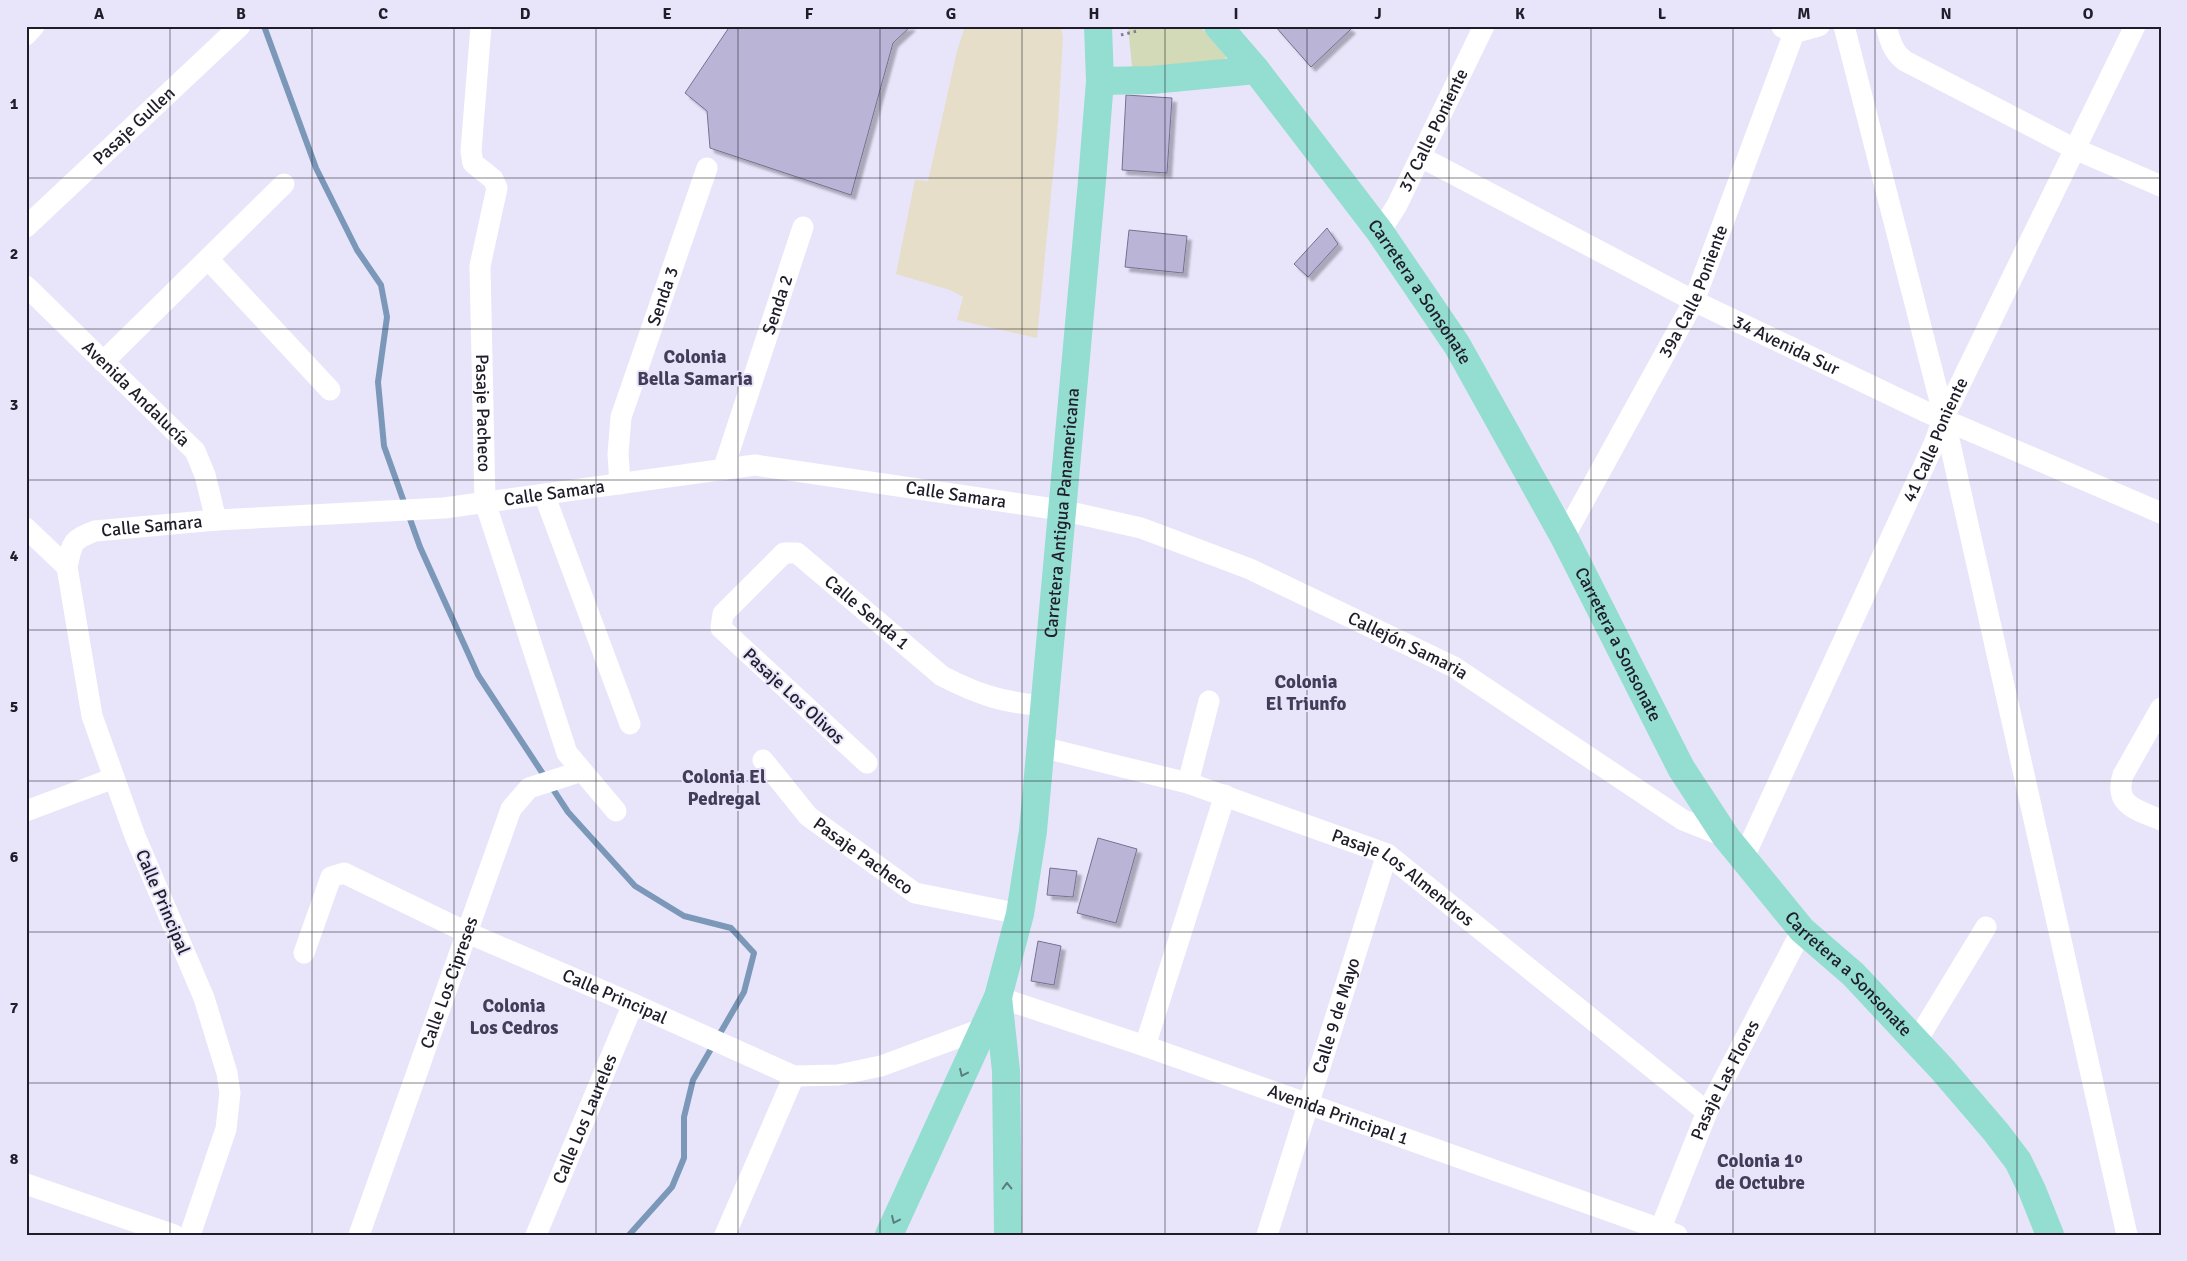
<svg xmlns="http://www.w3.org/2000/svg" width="2187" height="1261" font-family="Signika,sans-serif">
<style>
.education{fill:#e6dec8}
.green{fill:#d3dab7}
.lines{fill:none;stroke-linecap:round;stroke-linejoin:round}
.stream{stroke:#7c98b9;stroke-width:6}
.building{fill:#bab4d7;stroke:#767090;filter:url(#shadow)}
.path{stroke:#7f7d8e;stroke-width:3;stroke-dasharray:2.5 4;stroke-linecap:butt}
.minor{stroke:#fff;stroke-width:21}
.major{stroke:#94ddd1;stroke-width:28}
.oneway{stroke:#5a7d7d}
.grid{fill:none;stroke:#1f1d29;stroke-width:1;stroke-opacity:0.55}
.labels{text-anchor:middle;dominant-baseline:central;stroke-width:4;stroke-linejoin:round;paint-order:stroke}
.street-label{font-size:18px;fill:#1f1d29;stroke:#e8e5fb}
.neighbourhood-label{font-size:19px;font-weight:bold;fill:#433d5a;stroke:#e8e5fb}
.neatline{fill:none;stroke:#1f1d29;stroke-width:2}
.grid-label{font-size:16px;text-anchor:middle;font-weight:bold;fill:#1f1d29}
</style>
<defs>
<filter id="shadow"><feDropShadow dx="4.5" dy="4.5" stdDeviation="1" flood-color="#0004"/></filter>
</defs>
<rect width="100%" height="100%" fill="#e8e5fb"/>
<path class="education" d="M 965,26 L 1061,26 L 1063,37 L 1058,123 L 1037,338 L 957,320 L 963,297 L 950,290 L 896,274 L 915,180 L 928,181 L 957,51 Z"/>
<path class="green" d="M 1128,26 L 1200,26 L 1226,57 L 1223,63 L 1133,77 Z"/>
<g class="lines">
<path class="stream" d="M 264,26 L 316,168 L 357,250 L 381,285 L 387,317 L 378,382 L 384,446 L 420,547 L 478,675 L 568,812 L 635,886 L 684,916 L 731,928 L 754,953 L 744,992 L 693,1080 L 684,1117 L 684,1158 L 672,1187 L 629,1235"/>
</g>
<g class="building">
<path d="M 730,26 L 911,26 L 893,43 L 851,195 L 710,148 L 707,111 L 685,93 Z"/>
<path d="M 1275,26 L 1347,26 L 1351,29 L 1311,67 Z"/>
<path d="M 1126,95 L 1172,98 L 1167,173 L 1122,170 Z"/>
<path d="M 1327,228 L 1338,244 L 1308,277 L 1294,264 Z"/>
<path d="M 1129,230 L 1187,236 L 1183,273 L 1125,267 Z"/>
<path d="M 1098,838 L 1137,849 L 1116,923 L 1077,913 Z"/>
<path d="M 1050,868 L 1077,871 L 1073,897 L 1047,895 Z"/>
<path d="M 1038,941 L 1061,946 L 1054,985 L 1031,981 Z"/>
</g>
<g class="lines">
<path class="path" d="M 1121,35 L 1137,31 L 1136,26"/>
<g class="minor">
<path id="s1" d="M 481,26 L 471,151 L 473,163 L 493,179 L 497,188 L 480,266 L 485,502 L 567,753 L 616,811"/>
<path d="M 1844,26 L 1944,417 L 2127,1235"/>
<path d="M 1886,26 C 1890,41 1893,52 1905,61 L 2075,149 L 2161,186"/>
<path d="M 1782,27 L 1794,33 L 1819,26"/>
<path d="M 26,35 L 34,26"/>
<path id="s2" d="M 1421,157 L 1694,301 L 1924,411 L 2161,513"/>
<path id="s3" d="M 26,227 L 240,26"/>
<path id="s4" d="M 1380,232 L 1397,205 L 1484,26"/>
<path d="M 208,259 L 330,390"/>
<path id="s5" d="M 26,286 L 195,451 L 205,475 L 216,520"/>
<path d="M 103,362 L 284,184"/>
<path id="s6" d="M 723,470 L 803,227"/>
<path id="s7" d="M 620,484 L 618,454 L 621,417 L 707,168"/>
<path d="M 544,494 L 630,724"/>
<path d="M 26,528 L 67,567"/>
<path id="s8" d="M 1564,537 L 1694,301 L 1794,33"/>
<path d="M 2161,708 L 2123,775 C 2113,806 2138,810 2161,820"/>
<path id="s9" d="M 1041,747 L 1188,783 L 1387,854 L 1707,1112"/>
<path id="s10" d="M 763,760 L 808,816 L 915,893 L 1020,914"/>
<path id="s11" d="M 867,763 L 721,628 L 723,614 L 784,553 L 797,553 L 942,676 C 979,695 1002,702 1043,706"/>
<path d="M 1188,783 L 1209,701"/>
<path d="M 26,811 L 114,778"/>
<path id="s12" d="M 1744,857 L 1934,444 L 1944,417 L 2135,26"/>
<path id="s13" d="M 304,953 L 331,877 L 344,873 L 468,933 L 633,1004 L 794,1076 L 838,1075 L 881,1066 L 984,1028"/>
<path id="s14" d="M 998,997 L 1145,1046 L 1677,1235"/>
<path d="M 1916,1042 L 1986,927"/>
<path d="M 1145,1046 L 1225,795"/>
<path d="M 26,1184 L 174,1235"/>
<path id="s15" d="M 190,1235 L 226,1129 L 230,1093 L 227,1073 L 204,998 L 135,836 L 92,716 L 67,567 C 72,542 72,540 95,531 L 216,520 L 444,508 L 755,465 L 1061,510 L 1141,528 L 1250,569 L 1454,667 L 1683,820 L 1726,837"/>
<path id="s16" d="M 359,1235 L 511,809 L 529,788 L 582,771"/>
<path id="s17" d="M 536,1235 L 633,1004"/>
<path d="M 725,1235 L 794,1076"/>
<path id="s18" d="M 1267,1235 L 1387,854"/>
<path id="s19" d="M 1658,1235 L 1707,1112 L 1802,930"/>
</g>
<g class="major">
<path id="s20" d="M 1218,26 L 1256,70 L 1380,232 L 1457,345 L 1564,537 L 1681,768 L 1726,837 L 1802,930 L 1853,974 L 1942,1069 L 1996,1132 L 2018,1161 L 2032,1190 L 2050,1235"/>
<path d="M 1100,81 L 1152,80 L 1256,70"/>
<path d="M 998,997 L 1006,1071 L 1008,1235"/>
<path id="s21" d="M 889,1235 L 998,997 L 1020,914 L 1033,831 L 1092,181 L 1100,81 L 1098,26"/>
</g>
</g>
<defs><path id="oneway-chevron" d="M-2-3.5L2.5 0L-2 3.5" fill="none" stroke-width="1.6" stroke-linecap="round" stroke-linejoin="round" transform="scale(1.25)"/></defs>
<g class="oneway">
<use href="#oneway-chevron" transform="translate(963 1073) rotate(115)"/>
<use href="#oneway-chevron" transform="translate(1007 1186) rotate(-91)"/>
<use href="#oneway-chevron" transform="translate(895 1220) rotate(115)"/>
</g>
<path class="grid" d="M 170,26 L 170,1235M 312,26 L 312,1235M 454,26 L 454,1235M 596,26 L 596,1235M 738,26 L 738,1235M 880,26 L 880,1235M 1022,26 L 1022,1235M 1165,26 L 1165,1235M 1307,26 L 1307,1235M 1449,26 L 1449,1235M 1591,26 L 1591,1235M 1733,26 L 1733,1235M 1875,26 L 1875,1235M 2017,26 L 2017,1235M 26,178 L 2161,178M 26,329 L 2161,329M 26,480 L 2161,480M 26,630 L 2161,630M 26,781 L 2161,781M 26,932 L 2161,932M 26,1083 L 2161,1083"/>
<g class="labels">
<g class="street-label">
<text stroke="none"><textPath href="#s3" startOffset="148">Pasaje Gullen</textPath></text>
<text stroke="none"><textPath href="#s4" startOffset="115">37 Calle Poniente</textPath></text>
<text stroke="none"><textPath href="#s8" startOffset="278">39a Calle Poniente</textPath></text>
<text stroke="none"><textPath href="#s20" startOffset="334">Carretera a Sonsonate</textPath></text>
<text stroke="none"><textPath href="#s7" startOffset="195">Senda 3</textPath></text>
<text stroke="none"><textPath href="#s6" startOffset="174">Senda 2</textPath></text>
<text stroke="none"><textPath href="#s2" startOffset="411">34 Avenida Sur</textPath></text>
<text stroke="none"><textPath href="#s5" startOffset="154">Avenida Andalucía</textPath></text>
<text stroke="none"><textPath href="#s1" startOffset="400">Pasaje Pacheco</textPath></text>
<text stroke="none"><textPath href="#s12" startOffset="459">41 Calle Poniente</textPath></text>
<text stroke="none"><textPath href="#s15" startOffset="1212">Calle Samara</textPath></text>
<text stroke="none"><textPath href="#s15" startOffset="1618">Calle Samara</textPath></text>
<text stroke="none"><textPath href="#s21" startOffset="751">Carretera Antigua Panamericana</textPath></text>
<text stroke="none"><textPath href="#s15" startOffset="808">Calle Samara</textPath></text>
<text stroke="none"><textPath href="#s11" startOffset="404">Calle Senda 1</textPath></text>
<text stroke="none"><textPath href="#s20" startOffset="739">Carretera a Sonsonate</textPath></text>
<text stroke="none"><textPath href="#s15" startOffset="2098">Callejón Samaria</textPath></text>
<text transform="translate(794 696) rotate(43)">Pasaje Los Olivos</text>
<text stroke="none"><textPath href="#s10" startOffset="140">Pasaje Pacheco</textPath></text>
<text stroke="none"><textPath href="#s9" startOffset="388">Pasaje Los Almendros</textPath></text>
<text transform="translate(163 902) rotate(67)">Calle Principal</text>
<text stroke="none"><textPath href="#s20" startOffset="1144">Carretera a Sonsonate</textPath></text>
<text stroke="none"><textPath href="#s16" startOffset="268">Calle Los Cipreses</textPath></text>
<text stroke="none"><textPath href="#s13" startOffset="392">Calle Principal</textPath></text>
<text stroke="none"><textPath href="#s18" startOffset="230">Calle 9 de Mayo</textPath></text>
<text stroke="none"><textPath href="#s19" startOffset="169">Pasaje Las Flores</textPath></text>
<text stroke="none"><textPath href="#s14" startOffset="360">Avenida Principal 1</textPath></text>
<text stroke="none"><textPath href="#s17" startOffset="126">Calle Los Laureles</textPath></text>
</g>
<g class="neighbourhood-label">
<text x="695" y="357">Colonia<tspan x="695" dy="22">Bella Samaria</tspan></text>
<text x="1306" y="682">Colonia<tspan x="1306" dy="22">El Triunfo</tspan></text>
<text x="724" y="777">Colonia El<tspan x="724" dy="22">Pedregal</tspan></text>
<text x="514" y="1006">Colonia<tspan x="514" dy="22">Los Cedros</tspan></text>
<text x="1760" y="1161">Colonia 1º<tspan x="1760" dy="22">de Octubre</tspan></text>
</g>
</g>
<rect width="2187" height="1261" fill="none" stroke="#e8e5fb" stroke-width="55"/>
<rect x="28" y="28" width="2132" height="1206" class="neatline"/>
<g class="grid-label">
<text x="99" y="19">A</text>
<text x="241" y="19">B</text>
<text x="383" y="19">C</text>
<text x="525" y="19">D</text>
<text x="667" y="19">E</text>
<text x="809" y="19">F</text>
<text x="951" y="19">G</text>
<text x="1094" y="19">H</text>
<text x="1236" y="19">I</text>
<text x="1378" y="19">J</text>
<text x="1520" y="19">K</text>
<text x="1662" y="19">L</text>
<text x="1804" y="19">M</text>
<text x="1946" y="19">N</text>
<text x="2088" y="19">O</text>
<text x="14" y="109">1</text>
<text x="14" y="259">2</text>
<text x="14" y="410">3</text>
<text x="14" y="561">4</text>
<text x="14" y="712">5</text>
<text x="14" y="862">6</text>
<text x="14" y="1013">7</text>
<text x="14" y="1164">8</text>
</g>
</svg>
